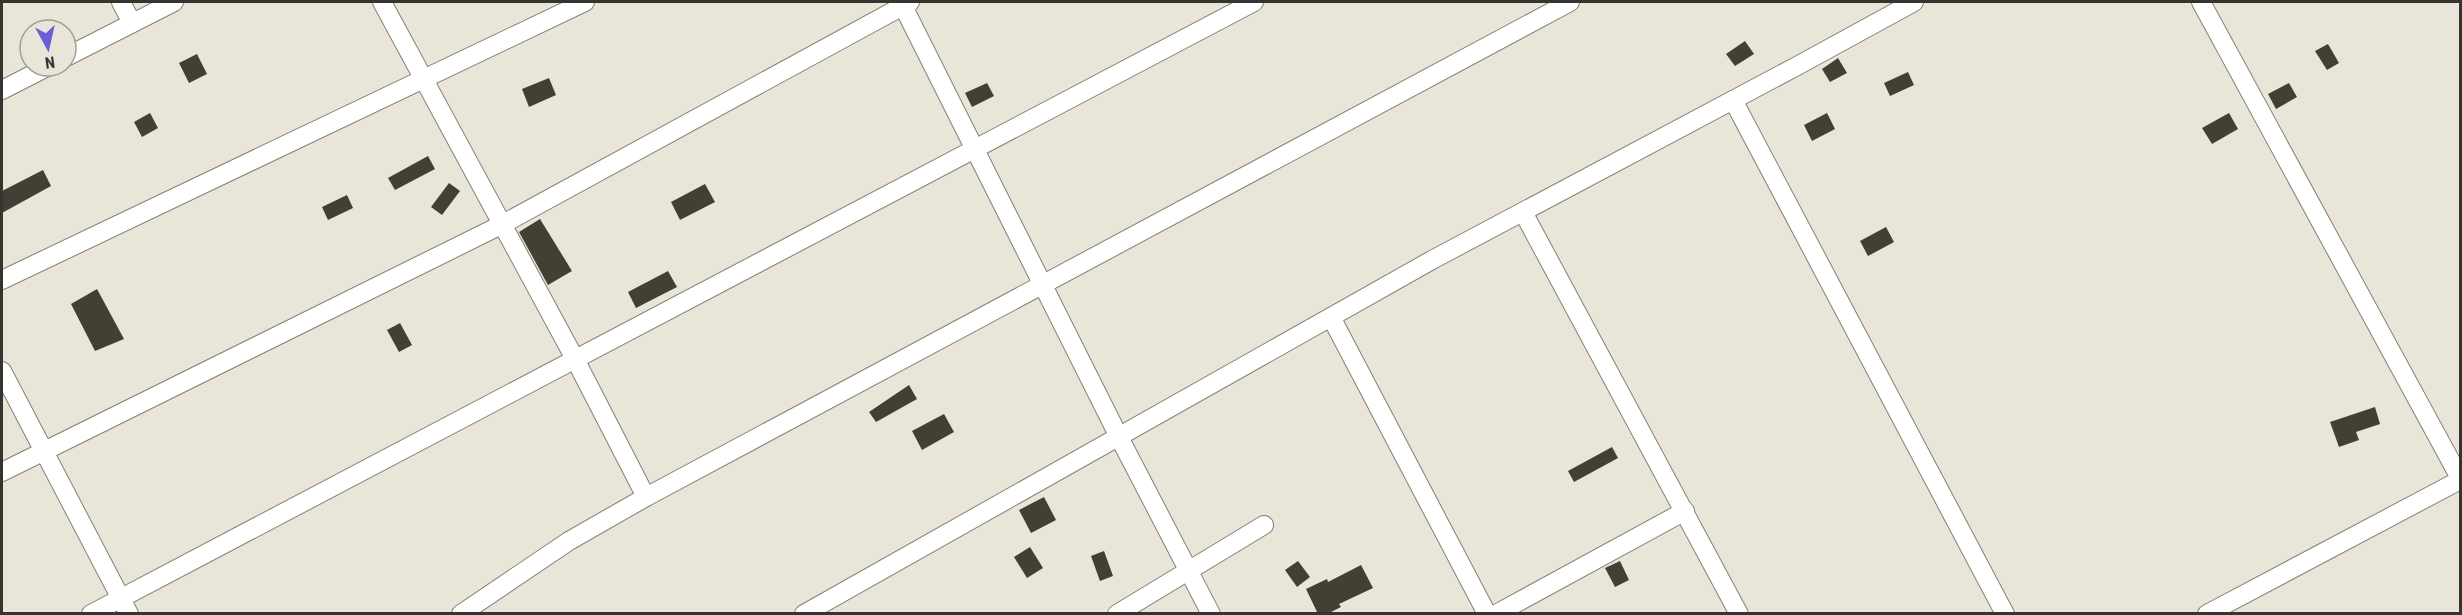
<svg xmlns="http://www.w3.org/2000/svg" width="2462" height="615" font-family="'Roboto Condensed',sans-serif">
<style>
.building{fill:#423f35}
.lines{fill:none;stroke-linecap:round;stroke-linejoin:round}
.street-casing{stroke:#838075;stroke-width:20}
.street{stroke:#fff;stroke-width:18}
</style>
<rect width="100%" height="100%" fill="#e9e6d9"/>
<g class="building">
<path d="M 1745,41 L 1754,54 L 1735,66 L 1726,54 Z"/>
<path d="M 2328,44 L 2339,63 L 2327,70 L 2315,51 Z"/>
<path d="M 197,54 L 207,74 L 189,83 L 179,63 Z"/>
<path d="M 1838,58 L 1847,73 L 1830,82 L 1822,69 Z"/>
<path d="M 1908,72 L 1914,85 L 1890,96 L 1884,83 Z"/>
<path d="M 549,78 L 556,95 L 529,107 L 522,89 Z"/>
<path d="M 987,83 L 994,96 L 972,107 L 965,93 Z"/>
<path d="M 2289,83 L 2297,97 L 2276,109 L 2268,94 Z"/>
<path d="M 150,113 L 158,128 L 142,137 L 134,122 Z"/>
<path d="M 1827,113 L 1835,129 L 1812,141 L 1804,125 Z"/>
<path d="M 2229,113 L 2238,129 L 2212,144 L 2202,128 Z"/>
<path d="M 428,156 L 435,169 L 395,190 L 388,178 Z"/>
<path d="M 43,170 L 51,186 L 2,213 L 2,191 Z"/>
<path d="M 449,183 L 460,191 L 442,215 L 431,207 Z"/>
<path d="M 705,184 L 715,202 L 680,220 L 671,202 Z"/>
<path d="M 347,195 L 353,208 L 328,220 L 322,207 Z"/>
<path d="M 540,219 L 572,271 L 548,285 L 519,232 Z"/>
<path d="M 1886,227 L 1894,242 L 1868,256 L 1860,241 Z"/>
<path d="M 668,271 L 677,287 L 636,308 L 628,292 Z"/>
<path d="M 97,289 L 124,339 L 95,351 L 71,304 Z"/>
<path d="M 400,323 L 412,345 L 399,352 L 387,330 Z"/>
<path d="M 909,385 L 917,399 L 876,422 L 869,412 Z"/>
<path d="M 2375,407 L 2380,424 L 2356,432 L 2359,440 L 2339,447 L 2330,422 Z"/>
<path d="M 944,414 L 954,432 L 922,450 L 912,431 Z"/>
<path d="M 1612,447 L 1618,458 L 1574,482 L 1568,471 Z"/>
<path d="M 1044,497 L 1056,520 L 1031,533 L 1019,510 Z"/>
<path d="M 1030,547 L 1043,568 L 1027,578 L 1014,557 Z"/>
<path d="M 1104,551 L 1113,576 L 1100,581 L 1091,556 Z"/>
<path d="M 1298,561 L 1310,577 L 1297,587 L 1285,570 Z"/>
<path d="M 1620,561 L 1629,580 L 1615,587 L 1605,568 Z"/>
<path d="M 1361,565 L 1373,588 L 1339,604 L 1341,607 L 1327,614 L 1318,614 L 1306,589 L 1327,579 L 1328,582 Z"/>
</g>
<g class="lines">
<defs>
<g id="street">
<path d="M 121,2 L 132,23"/>
<path d="M 382,2 L 575,359 L 646,497"/>
<path d="M 901,2 L 1119,437 L 1211,614"/>
<path d="M 2201,2 L 2460,478"/>
<path d="M 66,57 L 174,2"/>
<path d="M 2,90 L 49,66"/>
<path d="M 1733,100 L 2005,614"/>
<path d="M 1523,212 L 1739,614"/>
<path d="M 2,280 L 585,2"/>
<path d="M 1331,317 L 1487,614"/>
<path d="M 2,371 L 129,614"/>
<path d="M 2,472 L 501,225 L 910,2"/>
<path d="M 91,614 L 1254,2"/>
<path d="M 461,614 L 569,541 L 646,497 L 1570,2"/>
<path d="M 804,614 L 1432,260 L 1797,66 L 1914,2"/>
<path d="M 1117,614 L 1264,525"/>
<path d="M 1496,614 L 1685,511"/>
<path d="M 2207,614 L 2460,480"/>
</g>
</defs>
<use href="#street" class="street-casing"/>
<use href="#street" class="street"/>
</g>
<rect width="2462" height="615" fill="none" stroke="#35342f" stroke-width="6"/>
<g transform="translate(48 48) rotate(172)"><circle r="28" fill="#e9e6d9" stroke="#a19f95" stroke-width="1.5"/>
<path d="M0-4.5L10 22L0 15L-10 22Z" fill="#6c5dd7"/>
<text y="-9" font-size="16" font-weight="bold" text-anchor="middle" fill="#35342f">N</text>
</g>
</svg>
